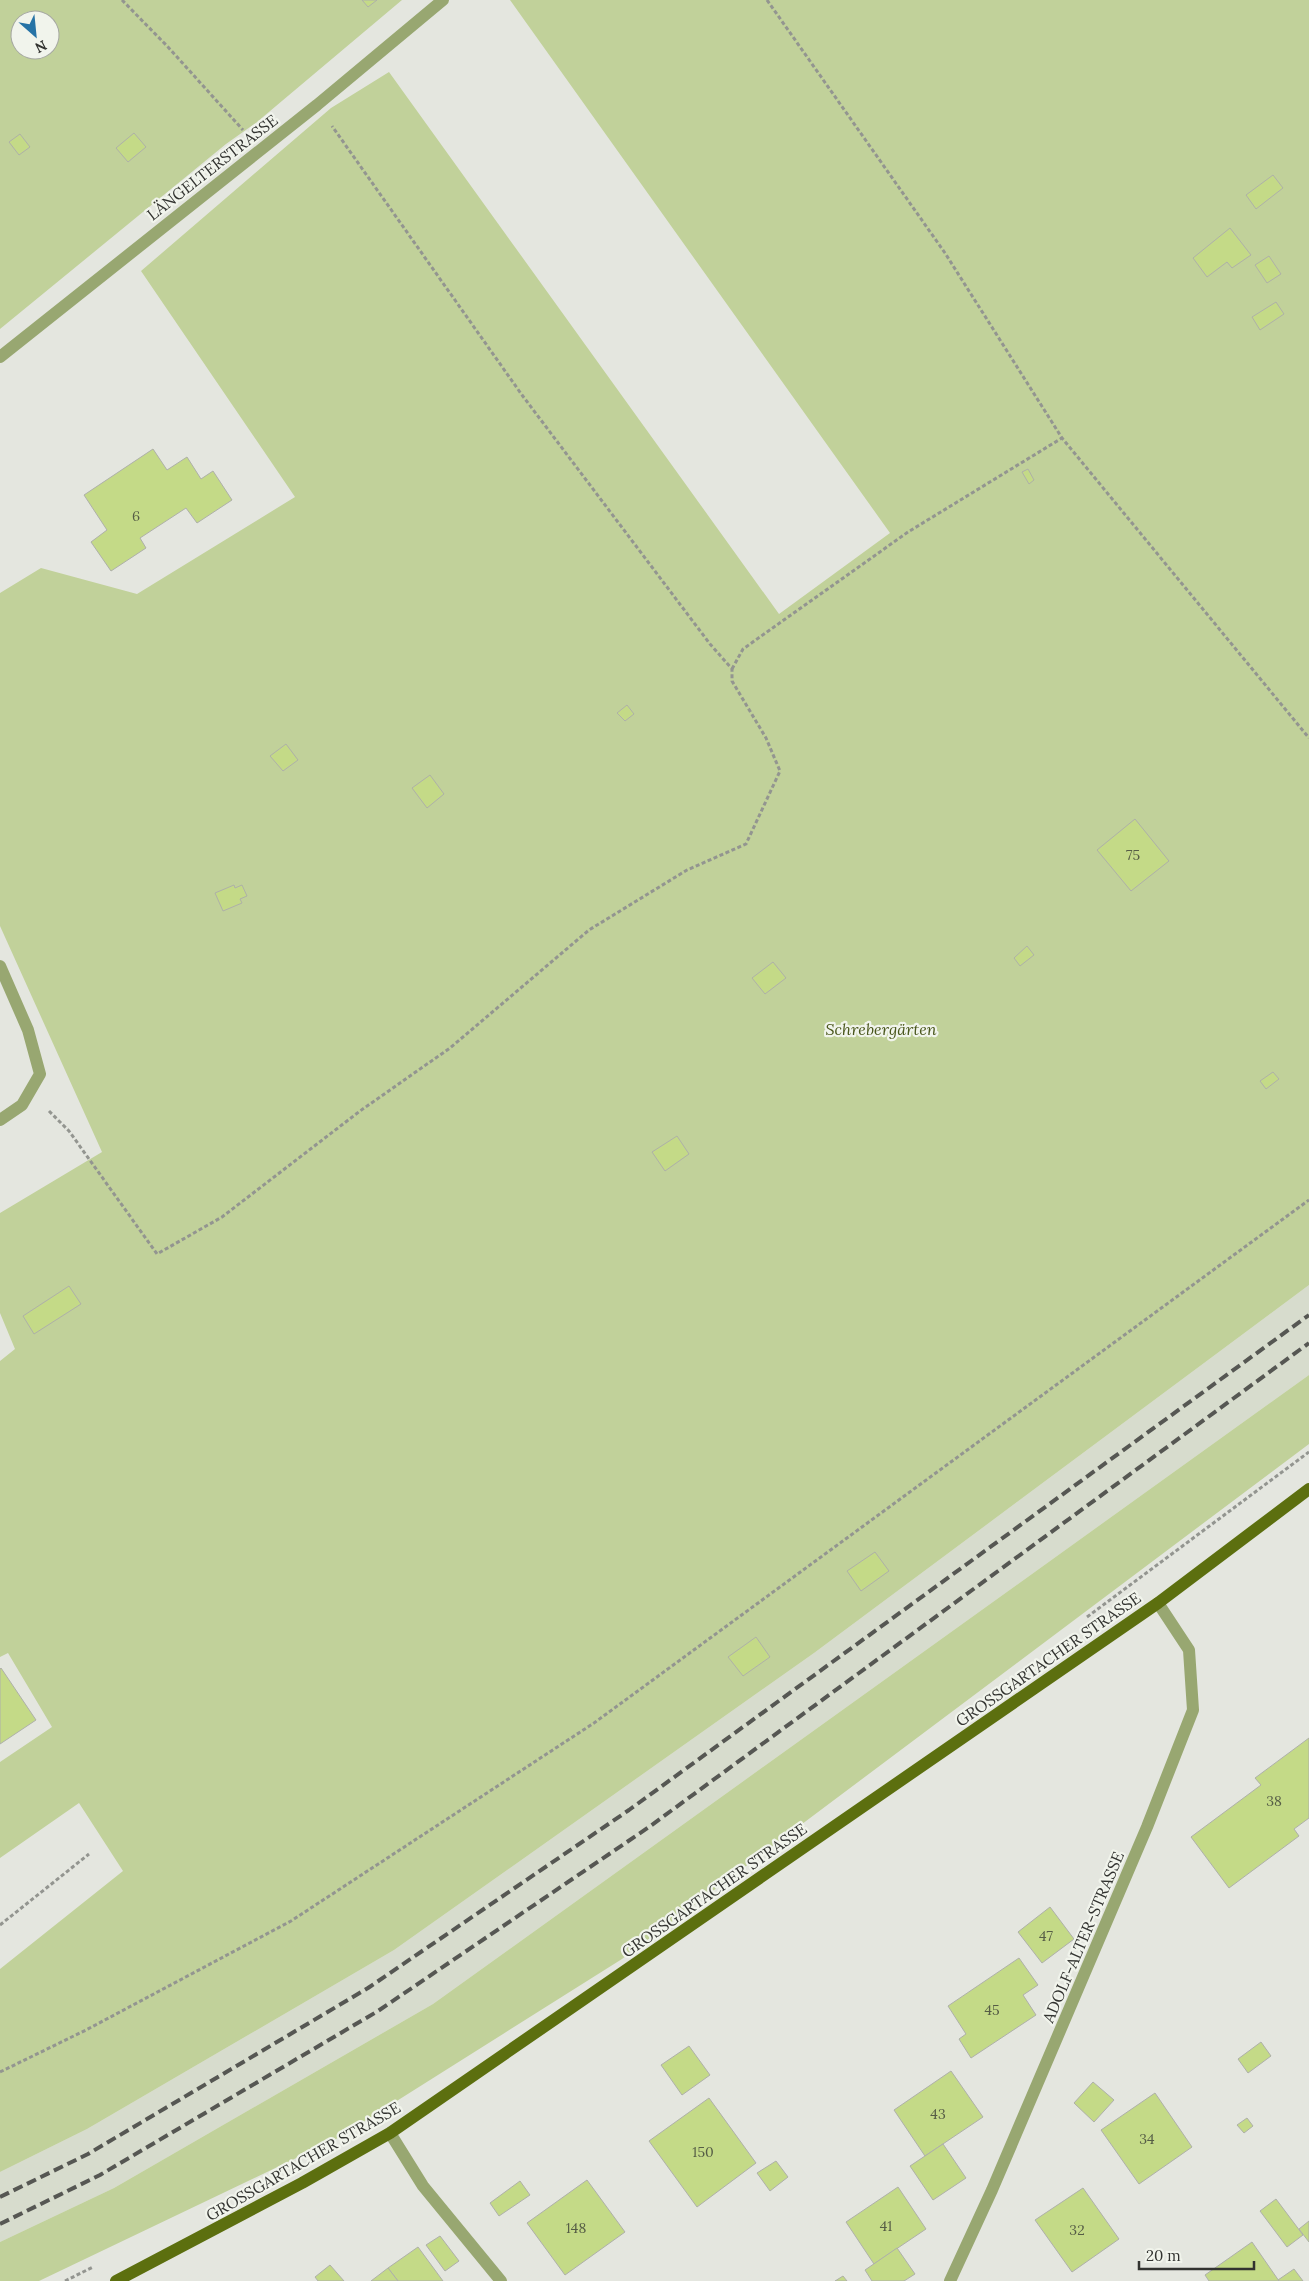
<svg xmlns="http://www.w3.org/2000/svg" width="1309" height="2281" font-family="Lora,serif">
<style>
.built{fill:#d7dccd}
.green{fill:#c1d19a;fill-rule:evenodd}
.building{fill:#c4da87;stroke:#aeb0a9}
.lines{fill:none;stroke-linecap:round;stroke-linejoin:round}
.path{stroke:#939590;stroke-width:3;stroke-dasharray:4 2.5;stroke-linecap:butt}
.service{stroke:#98a771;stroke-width:12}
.minor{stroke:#98a771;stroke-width:12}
.primary{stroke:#5c6f0f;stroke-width:12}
.rail{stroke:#565753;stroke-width:4;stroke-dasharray:10 5;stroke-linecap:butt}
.labels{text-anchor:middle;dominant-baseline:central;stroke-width:4.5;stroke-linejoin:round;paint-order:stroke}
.number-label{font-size:14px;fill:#565d46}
.street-label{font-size:16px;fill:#323330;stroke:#f1f4ec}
.park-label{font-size:16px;font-style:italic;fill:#49561b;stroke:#f1f4ec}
</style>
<rect width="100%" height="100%" fill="#e4e6df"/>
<path class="built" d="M 1309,1285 L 1309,1375 L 433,2004 L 114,2188 L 0,2242 L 0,2172 L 87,2129 L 394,1950 L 814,1653 Z"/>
<g class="green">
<path d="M 0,0 L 402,0 L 257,122 L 226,144 L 0,329 ZM 20,20 L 50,20 L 50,50 L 20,50 Z"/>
<path d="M 510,0 L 1309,0 L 1309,1285 L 814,1653 L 394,1950 L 87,2129 L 0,2172 L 0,1969 L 123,1871 L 79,1803 L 0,1858 L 0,1762 L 52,1727 L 8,1653 L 0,1657 L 0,1361 L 15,1349 L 0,1313 L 0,1213 L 102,1152 L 0,926 L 0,593 L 41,568 L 137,594 L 295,497 L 141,271 L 331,108 L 389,72 L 779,614 L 890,533 Z"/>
<path d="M 1309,1375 L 1309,1444 L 622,1959 L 338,2138 L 39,2281 L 0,2281 L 0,2242 L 114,2188 L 433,2004 Z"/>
</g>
<g class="building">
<path d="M 362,0 L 377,0 L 368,7 Z"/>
<path d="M 134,133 L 146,147 L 128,162 L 116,148 Z"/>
<path d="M 20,134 L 30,147 L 19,155 L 9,142 Z"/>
<path d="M 1273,175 L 1283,188 L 1256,209 L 1246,195 Z"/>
<path d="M 1230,228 L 1251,255 L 1232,268 L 1227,262 L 1207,277 L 1193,258 Z"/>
<path d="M 1269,256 L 1281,274 L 1267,283 L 1255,265 Z"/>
<path d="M 1276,302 L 1284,314 L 1260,330 L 1252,317 Z"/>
<path d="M 153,449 L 167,470 L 187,457 L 201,479 L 213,471 L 232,500 L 197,523 L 186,508 L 140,538 L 146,548 L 111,571 L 91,542 L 107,530 L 84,495 Z"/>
<path d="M 1028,469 L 1034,480 L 1029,484 L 1022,472 Z"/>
<path d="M 627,705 L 634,714 L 625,721 L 617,713 Z"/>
<path d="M 286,744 L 298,760 L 283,771 L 270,756 Z"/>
<path d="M 430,775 L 444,794 L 427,808 L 412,788 Z"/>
<path d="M 1135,819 L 1169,861 L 1131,891 L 1097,850 Z"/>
<path d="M 234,885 L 235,888 L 242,885 L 247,896 L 240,899 L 242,903 L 223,911 L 215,893 Z"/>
<path d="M 1027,946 L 1034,955 L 1020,966 L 1014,958 Z"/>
<path d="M 773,962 L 786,978 L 765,994 L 752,978 Z"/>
<path d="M 1273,1072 L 1279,1079 L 1266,1089 L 1260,1081 Z"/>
<path d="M 677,1136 L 689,1154 L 665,1171 L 652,1152 Z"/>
<path d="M 69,1286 L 81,1304 L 34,1334 L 23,1316 Z"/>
<path d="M 875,1552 L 889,1571 L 861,1591 L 847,1571 Z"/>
<path d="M 756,1637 L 770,1657 L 743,1676 L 728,1657 Z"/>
<path d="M 1,1668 L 36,1720 L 0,1744 L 0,1669 Z"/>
<path d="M 1309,1738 L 1309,1818 L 1294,1829 L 1299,1836 L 1229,1888 L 1191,1837 L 1261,1785 L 1255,1778 Z"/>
<path d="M 1050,1907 L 1074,1939 L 1042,1963 L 1018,1932 Z"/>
<path d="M 1019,1958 L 1038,1985 L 1023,1995 L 1036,2015 L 971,2058 L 959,2039 L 966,2034 L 948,2006 Z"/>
<path d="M 1261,2042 L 1271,2056 L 1248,2073 L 1238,2059 Z"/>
<path d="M 689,2046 L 710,2075 L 682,2095 L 661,2065 Z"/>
<path d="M 951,2071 L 983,2117 L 925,2156 L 894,2110 Z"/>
<path d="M 1093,2082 L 1114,2100 L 1094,2122 L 1074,2103 Z"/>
<path d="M 1155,2093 L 1192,2147 L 1139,2184 L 1101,2130 Z"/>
<path d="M 709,2098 L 756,2163 L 697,2207 L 649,2141 Z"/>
<path d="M 1247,2118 L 1253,2126 L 1244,2133 L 1237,2125 Z"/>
<path d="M 943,2144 L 966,2178 L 933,2200 L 910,2166 Z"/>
<path d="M 776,2161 L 788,2177 L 770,2191 L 757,2173 Z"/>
<path d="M 587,2180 L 625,2232 L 565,2275 L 527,2223 Z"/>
<path d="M 520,2181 L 530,2195 L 499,2216 L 490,2203 Z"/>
<path d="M 898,2187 L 926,2229 L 874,2264 L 846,2222 Z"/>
<path d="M 1083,2188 L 1119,2239 L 1072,2272 L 1035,2220 Z"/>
<path d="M 1276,2199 L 1303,2235 L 1287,2247 L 1260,2211 Z"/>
<path d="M 1309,2221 L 1309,2242 L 1299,2229 Z"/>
<path d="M 440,2236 L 459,2261 L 445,2271 L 426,2245 Z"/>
<path d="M 1252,2242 L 1279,2281 L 1209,2281 L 1205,2275 Z"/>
<path d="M 418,2247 L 443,2281 L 398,2281 L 388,2268 Z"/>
<path d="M 897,2248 L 915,2274 L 904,2281 L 872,2281 L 865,2270 Z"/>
<path d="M 330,2265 L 344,2281 L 318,2281 L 315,2277 Z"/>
<path d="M 388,2268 L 398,2281 L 371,2281 Z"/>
<path d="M 1294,2269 L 1303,2281 L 1279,2281 L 1278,2280 Z"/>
<path d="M 843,2276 L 847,2281 L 835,2281 Z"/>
</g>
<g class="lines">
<g class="path">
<path d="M 122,0 L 168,47 L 243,130"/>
<path d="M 767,0 L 945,253 L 1062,438 L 1309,738"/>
<path d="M 732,669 L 743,649 L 908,532 L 1062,438"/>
<path d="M 49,1111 L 69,1131 L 157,1254 L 222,1217 L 360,1111 L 450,1048 L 589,930 L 687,870 L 746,844 L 780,771 L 766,738 L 732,681 L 732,669 L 710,644 L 522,395 L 332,126"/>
<path d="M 1087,1617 L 1309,1452"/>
<path d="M 0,1925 L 89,1854"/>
<path d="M 0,2072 L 86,2030 L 291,1921 L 594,1723 L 1309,1200"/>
<path d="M 65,2281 L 93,2267"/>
</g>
<path class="service" d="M 390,2133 L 423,2186 L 501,2281"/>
<g class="minor">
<path d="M 0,357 L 317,105 L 443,0"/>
<path d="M 0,966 L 28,1030 L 40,1074 L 22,1105 L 0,1120"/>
<path d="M 950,2281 L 992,2190 L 1147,1827 L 1193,1710 L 1189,1650 L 1158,1603"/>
</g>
<path class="primary" d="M 116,2281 L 302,2183 L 390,2133 L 1158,1603 L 1309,1489"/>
<g class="rail">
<path d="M 0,2197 L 88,2154 L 368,1988 L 629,1810 L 1309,1315"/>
<path d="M 0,2224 L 100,2175 L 378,2011 L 649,1827 L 1309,1343"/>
</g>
</g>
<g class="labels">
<g class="number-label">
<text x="136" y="516">6</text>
<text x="1133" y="855">75</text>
<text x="1274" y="1801">38</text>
<text x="1046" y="1936">47</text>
<text x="992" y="2010">45</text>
<text x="938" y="2114">43</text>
<text x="1147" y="2139">34</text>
<text x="703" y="2152">150</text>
<text x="886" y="2226">41</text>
<text x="576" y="2228">148</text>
<text x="1077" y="2230">32</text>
</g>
<g class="street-label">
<text transform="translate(212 167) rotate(-38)">LÄNGELTERSTRASSE</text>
<text transform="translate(1048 1659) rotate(-35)">GROSSGARTACHER STRASSE</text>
<text transform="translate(714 1890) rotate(-35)">GROSSGARTACHER STRASSE</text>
<text transform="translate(1083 1937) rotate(-67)">ADOLF-ALTER-STRASSE</text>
<text transform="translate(303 2161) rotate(-30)">GROSSGARTACHER STRASSE</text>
</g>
<g class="park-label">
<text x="881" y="1029">Schrebergärten</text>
</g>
</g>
<g transform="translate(35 35) rotate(153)"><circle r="24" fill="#f1f4ec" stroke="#a5a7a1"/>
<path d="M0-4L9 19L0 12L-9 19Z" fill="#2673a6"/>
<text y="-8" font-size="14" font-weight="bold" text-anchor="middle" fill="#323330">N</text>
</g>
<path d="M1139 2261v8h115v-8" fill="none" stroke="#323330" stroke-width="2.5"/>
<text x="1146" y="2261" font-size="15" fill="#323330" stroke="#f1f4ec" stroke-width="4" paint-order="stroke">20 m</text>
</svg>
